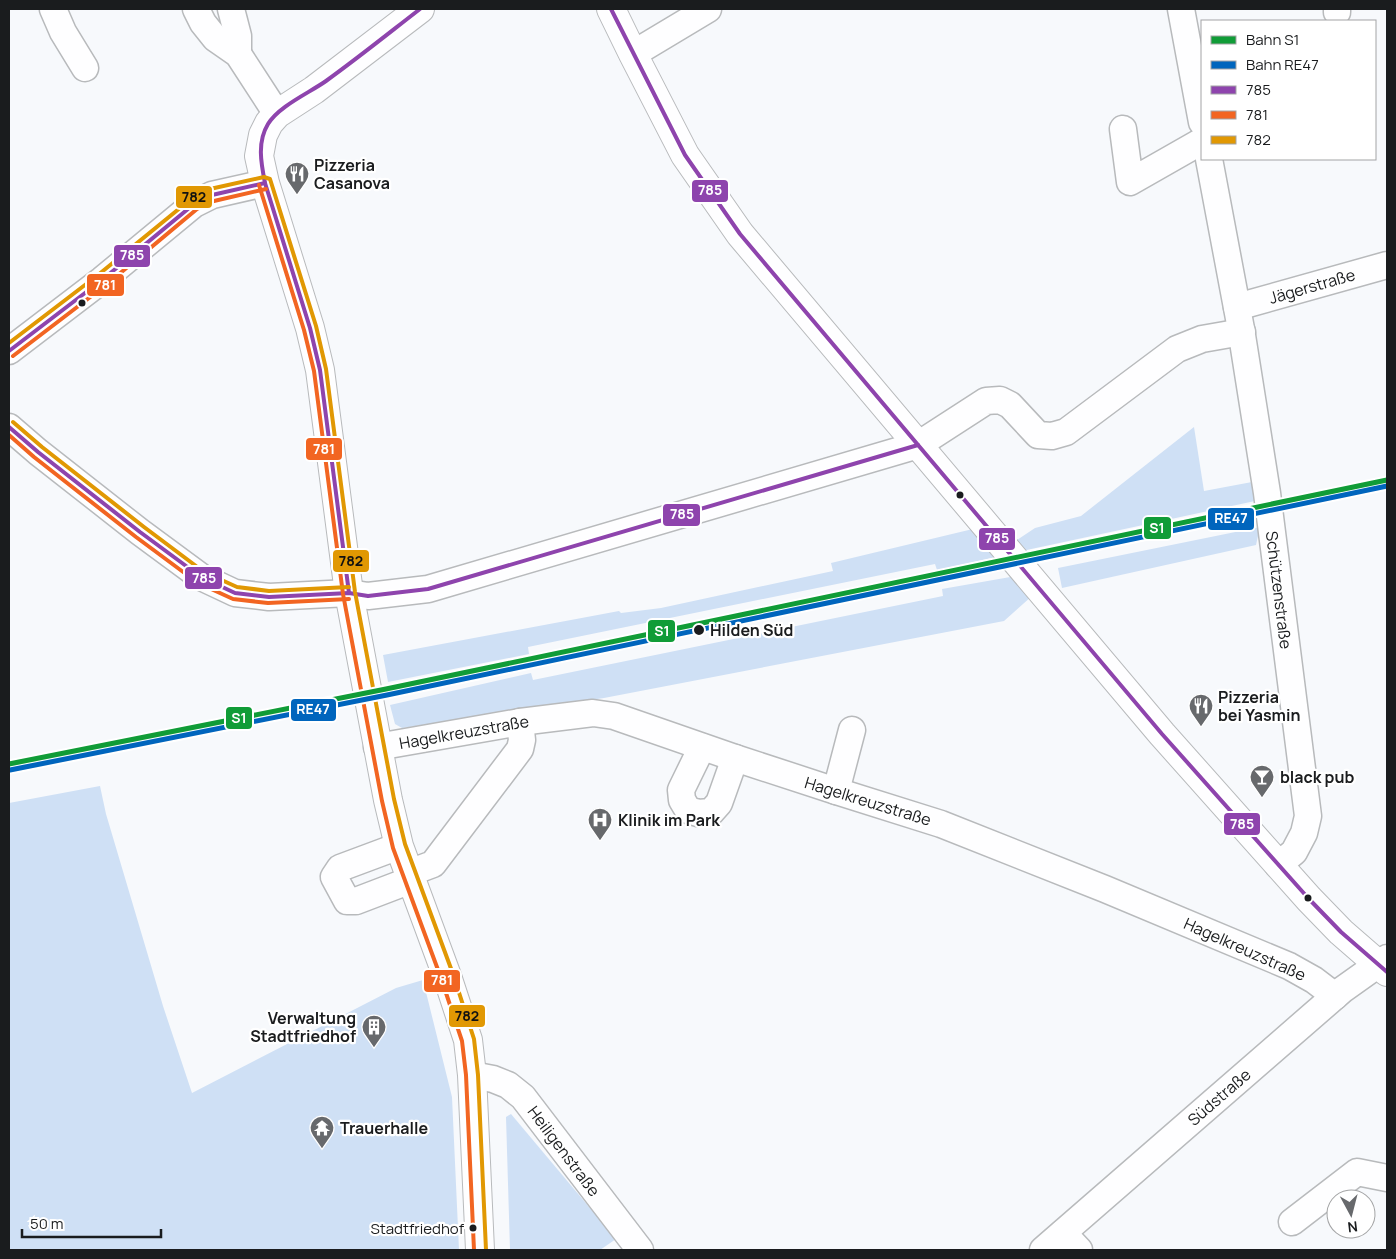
<svg xmlns="http://www.w3.org/2000/svg" width="1396" height="1259" font-family="Manrope,sans-serif">
<style>
.green{fill:#cfe0f5}
.lines{fill:none;stroke-linecap:round;stroke-linejoin:round}
.minor-casing{stroke:#b8babc;stroke-width:29}
.major-casing{stroke:#b8babc;stroke-width:30}
.minor{stroke:#fefeff;stroke-width:26}
.major{stroke:#fefeff;stroke-width:28}
.bus-1-casing{stroke:#fff;stroke-width:8}
.bus-2-casing{stroke:#fff;stroke-width:8}
.bus-3-casing{stroke:#fff;stroke-width:8}
.bus-1{stroke:#8e44ad;stroke-width:4}
.bus-2{stroke:#f26522;stroke-width:4}
.bus-3{stroke:#e19803;stroke-width:4}
.rail-1-casing{stroke:#fff;stroke-width:9}
.rail-2-casing{stroke:#fff;stroke-width:9}
.rail-1{stroke:#109c37;stroke-width:5}
.rail-2{stroke:#0065bd;stroke-width:5}
.bus-dot{fill:#1a1c1e;stroke:#fff;stroke-width:2}
.labels{text-anchor:middle;dominant-baseline:central;stroke-width:4.5;stroke-linejoin:round;paint-order:stroke}
.bus-label{font-size:15px;fill:#1a1c1e;stroke:#fff;text-anchor:end}
.poi-label{font-size:16px;font-weight:bold;fill:#1a1c1e;stroke:#fff;text-anchor:start}
.street-label{font-size:16px;fill:#1a1c1e;stroke:#fff}
.stop-label{font-size:16px;font-weight:bold;fill:#1a1c1e;stroke:#fff;text-anchor:start}
.line-badge{stroke:#fff;stroke-width:2}
.badge-label{font-size:14px;text-anchor:middle;font-weight:bold;fill:#fff}
.pale-badge-label{font-size:14px;text-anchor:middle;font-weight:bold;fill:#111}
</style>
<rect width="100%" height="100%" fill="#f7f9fc"/>
<g class="green">
<path d="M 1194,427 L 1204,491 L 1252,482 L 1255,501 L 1022,551 L 1017,540 L 1035,528 L 1081,516 Z"/>
<path d="M 1260,527 L 1256,545 L 1062,588 L 1058,568 Z"/>
<path d="M 977,528 L 1001,556 L 937,570 L 935,564 L 528,647 L 529,654 L 388,682 L 383,655 L 619,611 L 621,613 L 661,608 L 833,571 L 831,563 Z"/>
<path d="M 1016,576 L 1032,596 L 1004,621 L 604,698 L 402,728 L 395,724 L 390,705 L 531,673 L 533,680 L 943,596 L 942,589 Z"/>
<path d="M 100,786 L 106,814 L 163,1006 L 192,1093 L 396,988 L 423,980 L 452,1097 L 459,1250 L 9,1250 L 9,803 Z"/>
<path d="M 511,1114 L 616,1239 L 600,1250 L 510,1250 L 506,1117 Z"/>
</g>
<g class="lines">
<defs>
<g id="minor">
<path d="M 53,9 L 63,32 L 85,68"/>
<path d="M 196,9 L 203,23 L 215,38 L 238,54 L 277,114"/>
<path d="M 231,9 L 238,36 L 238,54"/>
<path d="M 1181,9 L 1202,122"/>
<path d="M 1337,9 L 1337,12"/>
<path d="M 633,54 L 708,9"/>
<path d="M 1123,129 L 1130,182 L 1202,141"/>
<path d="M 1209,159 L 1241,329 L 1267,493 L 1308,816 L 1304,833 L 1294,852 L 1278,865"/>
<path d="M 1237,307 L 1387,265"/>
<path d="M 9,351 L 102,280 L 194,204 L 212,195 L 265,183"/>
<path d="M 9,427 L 38,452 L 140,532 L 201,577 L 235,593 L 269,597 L 349,593 L 368,596 L 428,589 L 918,445 L 986,401 L 1000,400 L 1010,405 L 1038,435 L 1052,436 L 1066,432 L 1177,349 L 1202,339 L 1242,332"/>
<path d="M 377,747 L 520,722 L 593,713 L 614,716 L 735,758 L 836,791 L 941,824 L 1105,889 L 1289,966 L 1314,980 L 1335,996"/>
<path d="M 702,747 L 681,790 L 682,800 L 688,810 L 698,813 L 711,812 L 719,803 L 735,758"/>
<path d="M 836,791 L 852,730"/>
<path d="M 399,846 L 340,868 L 334,877 L 347,901 L 356,901 L 411,880"/>
<path d="M 409,873 L 433,864 L 520,749 L 522,740 L 520,722"/>
<path d="M 472,1075 L 493,1079 L 508,1085 L 523,1097 L 640,1250"/>
<path d="M 1292,1222 L 1357,1172 L 1387,1178"/>
<path d="M 1063,1233 L 1079,1250"/>
<path d="M 1043,1250 L 1342,990 L 1387,958"/>
</g>
<g id="major">
<path d="M 420,9 L 314,90 L 277,114 L 269,123 L 263,135 L 259,156 L 265,183 L 310,328 L 320,370 L 349,593 L 388,800 L 399,846 L 447,976 L 468,1040 L 472,1075 L 480,1250"/>
<path d="M 611,9 L 633,54 L 685,155 L 740,234 L 1162,734 L 1309,899 L 1341,932 L 1387,972"/>
</g>
</defs>
<use href="#minor" class="minor-casing"/>
<use href="#major" class="major-casing"/>
<use href="#minor" class="minor"/>
<use href="#major" class="major"/>
<defs>
<g id="bus-1">
<path d="M 611,9 L 685,155 L 740,234 L 1162,734 L 1309,899 L 1341,932 L 1387,972"/>
<path d="M 9,351 L 102,280 L 194,204 L 212,195 L 265,183"/>
<path d="M 9,427 L 38,452 L 140,532 L 201,577 L 235,593 L 269,597 L 349,593 L 368,596 L 428,589 L 918,445"/>
<path d="M 349,593 L 320,370 L 310,328 L 265,183 C 261,163 257,142 268,124 C 279,106 309,93 326,81 C 358,58 389,33 420,9"/>
</g>
<g id="bus-2">
<path d="M 259,185 L 304,330 L 314,371 L 343,594 L 382,801 L 393,848 L 441,978 L 462,1041 L 466,1075 L 474,1250"/>
<path d="M 13,356 L 106,285 L 197,209 L 214,201 L 266,189"/>
<path d="M 9,435 L 34,457 L 136,537 L 198,583 L 233,599 L 268,603 L 349,599"/>
</g>
<g id="bus-3">
<path d="M 9,343 L 98,275 L 191,199 L 210,189 L 264,177 L 270,179 L 316,326 L 326,369 L 355,592 L 394,799 L 405,844 L 453,974 L 474,1039 L 478,1075 L 486,1250"/>
<path d="M 13,422 L 42,447 L 144,527 L 204,572 L 237,587 L 269,591 L 349,587"/>
</g>
</defs>
<use href="#bus-1" class="bus-1-casing"/>
<use href="#bus-2" class="bus-2-casing"/>
<use href="#bus-3" class="bus-3-casing"/>
<use href="#bus-1" class="bus-1"/>
<use href="#bus-2" class="bus-2"/>
<use href="#bus-3" class="bus-3"/>
<defs>
<path id="rail-1" d="M 9,764 L 386,689 L 1387,480"/>
<path id="rail-2" d="M 10,770 L 387,695 L 1387,486"/>
</defs>
<use href="#rail-1" class="rail-1-casing"/>
<use href="#rail-2" class="rail-2-casing"/>
<use href="#rail-1" class="rail-1"/>
<use href="#rail-2" class="rail-2"/>
</g>
<defs>
<symbol id="restaurant-pin" viewBox="-11 -11 22 30"><path d="M0 17L-7.5 6A9.5 9.5 0 1 1 7.5 6Z" fill="#67696c" stroke="#fff"/><path d="M-5-6h1v4h1v-4h1v4h1v-4h1v5L-1.5 .5V6h-2V.5L-5-1ZM5-6V6H3V1.5H1.5Q1.5-4 5-6Z" fill="#fff"/></symbol>
<symbol id="bar-pin" viewBox="-11 -11 22 30"><path d="M0 17L-7.5 6A9.5 9.5 0 1 1 7.5 6Z" fill="#67696c" stroke="#fff"/><path d="M-6-5H6L.8 .8V4.5H3.5V6h-7V4.5H-.8V.8Z" fill="#fff"/></symbol>
<symbol id="hospital-pin" viewBox="-11 -11 22 30"><path d="M0 17L-7.5 6A9.5 9.5 0 1 1 7.5 6Z" fill="#67696c" stroke="#fff"/><path d="M-5-5h3v3.5h4V-5h3V5h-3V1.5h-4V5h-3Z" fill="#fff"/></symbol>
<symbol id="building-pin" viewBox="-11 -11 22 30"><path d="M0 17L-7.5 6A9.5 9.5 0 1 1 7.5 6Z" fill="#67696c" stroke="#fff"/><path d="M-4-6H4V6H1V3H-1V6H-4ZM-2.5-4.3h1.7v1.8h-1.7ZM.8-4.3h1.7v1.8H.8ZM-2.5-1h1.7V.8h-1.7ZM.8-1h1.7V.8H.8Z" fill="#fff"/></symbol>
<symbol id="temple-pin" viewBox="-11 -11 22 30"><path d="M0 17L-7.5 6A9.5 9.5 0 1 1 7.5 6Z" fill="#67696c" stroke="#fff"/><path d="M0-6L5-2H3V0L6.5 2.5H4V6H1.5V3h-3V6H-4V2.5H-6.5L-3 0V-2H-5Z" fill="#fff"/></symbol>
</defs>
<g fill-rule="evenodd">
<use href="#restaurant-pin" x="283" y="160" width="28" height="38"/>
<use href="#restaurant-pin" x="1187" y="692" width="28" height="38"/>
<use href="#bar-pin" x="1248" y="763" width="28" height="38"/>
<use href="#hospital-pin" x="586" y="806" width="28" height="38"/>
<use href="#building-pin" x="360" y="1013" width="28" height="38"/>
<use href="#temple-pin" x="308" y="1114" width="28" height="38"/>
</g>
<g class="bus-dot">
<circle cx="82" cy="303" r="4.5"/>
<circle cx="960" cy="495" r="4.5"/>
<circle cx="699" cy="630" r="6"/>
<circle cx="1308" cy="898" r="4.5"/>
<circle cx="473" cy="1228" r="4.5"/>
</g>
<g class="labels">
<g class="bus-label">
<text x="464" y="1228">Stadtfriedhof</text>
</g>
<g class="poi-label">
<text x="314" y="165">Pizzeria<tspan x="314" dy="18">Casanova</tspan></text>
<text x="1218" y="697">Pizzeria<tspan x="1218" dy="18">bei Yasmin</tspan></text>
<text x="1280" y="777">black pub</text>
<text x="618" y="820">Klinik im Park</text>
<text x="356" y="1018" text-anchor="end">Verwaltung<tspan x="356" dy="18">Stadtfriedhof</tspan></text>
<text x="340" y="1128">Trauerhalle</text>
</g>
<g class="street-label">
<text transform="translate(1312 286) rotate(-16)">Jägerstraße</text>
<text transform="translate(1279 590) rotate(83)">Schützenstraße</text>
<text transform="translate(464 732) rotate(-10)">Hagelkreuzstraße</text>
<text transform="translate(868 801) rotate(17)">Hagelkreuzstraße</text>
<text transform="translate(1245 949) rotate(24)">Hagelkreuzstraße</text>
<text transform="translate(1219 1097) rotate(-41)">Südstraße</text>
<text transform="translate(564 1151) rotate(53)">Heiligenstraße</text>
</g>
<g class="stop-label">
<text x="710" y="630">Hilden Süd</text>
</g>
</g>
<g class="line-badge">
<rect x="691" y="179" width="38" height="24" rx="5" fill="#8e44ad"/>
<rect x="175" y="185" width="38" height="24" rx="5" fill="#e19803"/>
<rect x="113" y="244" width="38" height="24" rx="5" fill="#8e44ad"/>
<rect x="86" y="273" width="39" height="24" rx="5" fill="#f26522"/>
<rect x="305" y="437" width="38" height="24" rx="5" fill="#f26522"/>
<rect x="662" y="503" width="39" height="24" rx="5" fill="#8e44ad"/>
<rect x="1207" y="507" width="48" height="24" rx="5" fill="#0065bd"/>
<rect x="1143" y="516" width="29" height="24" rx="5" fill="#109c37"/>
<rect x="978" y="527" width="38" height="24" rx="5" fill="#8e44ad"/>
<rect x="332" y="549" width="38" height="24" rx="5" fill="#e19803"/>
<rect x="184" y="566" width="39" height="24" rx="5" fill="#8e44ad"/>
<rect x="647" y="619" width="29" height="24" rx="5" fill="#109c37"/>
<rect x="290" y="698" width="47" height="24" rx="5" fill="#0065bd"/>
<rect x="225" y="706" width="28" height="24" rx="5" fill="#109c37"/>
<rect x="1223" y="812" width="38" height="24" rx="5" fill="#8e44ad"/>
<rect x="423" y="969" width="38" height="24" rx="5" fill="#f26522"/>
<rect x="448" y="1004" width="38" height="24" rx="5" fill="#e19803"/>
</g>
<g class="badge-label">
<text x="710" y="195">785</text>
<text x="132" y="260">785</text>
<text x="105" y="290">781</text>
<text x="324" y="454">781</text>
<text x="682" y="519">785</text>
<text x="1231" y="523">RE47</text>
<text x="1157" y="533">S1</text>
<text x="997" y="543">785</text>
<text x="204" y="583">785</text>
<text x="662" y="636">S1</text>
<text x="313" y="714">RE47</text>
<text x="239" y="723">S1</text>
<text x="1242" y="829">785</text>
<text x="442" y="985">781</text>
</g>
<g class="pale-badge-label">
<text x="194" y="202">782</text>
<text x="351" y="566">782</text>
<text x="467" y="1021">782</text>
</g>
<rect width="1396" height="1259" fill="none" stroke="#1a1c1e" stroke-width="20"/>
<rect x="1201" y="20" width="175" height="140" fill="#ffffff" stroke="#a3a4a5"/>
<rect x="1211" y="36" width="25" height="8" fill="#109c37" stroke="#a3a4a5"/>
<text x="1246" y="45" font-size="15" fill="#1a1c1e">Bahn S1</text>
<rect x="1211" y="61" width="25" height="8" fill="#0065bd" stroke="#a3a4a5"/>
<text x="1246" y="70" font-size="15" fill="#1a1c1e">Bahn RE47</text>
<rect x="1211" y="86" width="25" height="8" fill="#8e44ad" stroke="#a3a4a5"/>
<text x="1246" y="95" font-size="15" fill="#1a1c1e">785</text>
<rect x="1211" y="111" width="25" height="8" fill="#f26522" stroke="#a3a4a5"/>
<text x="1246" y="120" font-size="15" fill="#1a1c1e">781</text>
<rect x="1211" y="136" width="25" height="8" fill="#e19803" stroke="#a3a4a5"/>
<text x="1246" y="145" font-size="15" fill="#1a1c1e">782</text>
<g transform="translate(1351 1214) rotate(173)"><circle r="24" fill="#ffffff" stroke="#a3a4a5"/>
<path d="M0-4L9 19L0 12L-9 19Z" fill="#67696c"/>
<text y="-8" font-size="14" font-weight="bold" text-anchor="middle" fill="#1a1c1e">N</text>
</g>
<path d="M22 1229v8h139v-8" fill="none" stroke="#1a1c1e" stroke-width="2.5"/>
<text x="30" y="1229" font-size="15" fill="#1a1c1e" stroke="#ffffff" stroke-width="4" paint-order="stroke">50 m</text>
</svg>
